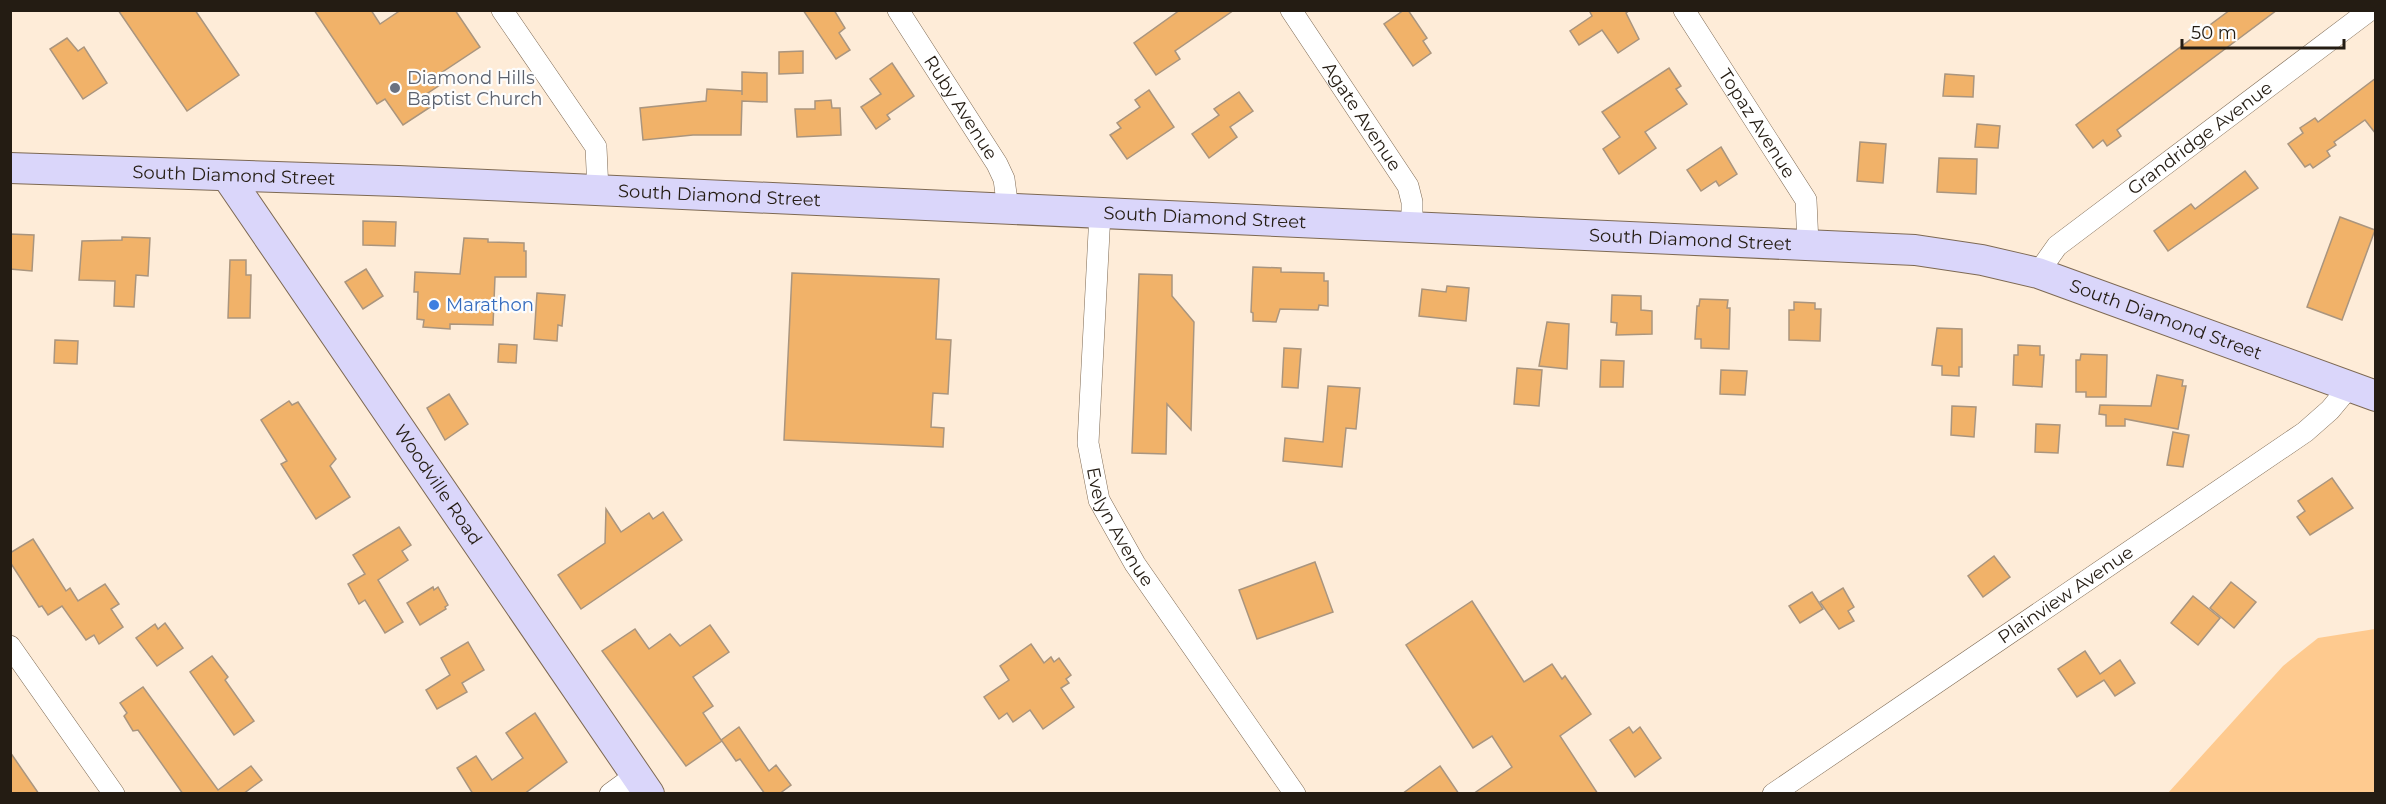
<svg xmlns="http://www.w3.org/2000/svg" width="2386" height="804" font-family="Montserrat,sans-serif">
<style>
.green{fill:#feca8f}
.building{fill:#f1b269;stroke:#aa957e;stroke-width:1.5}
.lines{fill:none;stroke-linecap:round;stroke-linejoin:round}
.street-casing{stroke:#7d6953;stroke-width:22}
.secondary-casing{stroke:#7d6953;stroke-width:32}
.street{stroke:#fff;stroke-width:21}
.secondary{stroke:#dad6fa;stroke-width:30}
.worship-dot{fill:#6b7280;stroke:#fdfdfd;stroke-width:2}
.shop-dot{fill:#3f7fe0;stroke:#fdfdfd;stroke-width:2}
.labels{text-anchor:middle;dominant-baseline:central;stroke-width:4.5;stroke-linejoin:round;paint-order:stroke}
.worship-label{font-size:18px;fill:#5b616d;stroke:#fdfdfd;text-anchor:start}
.street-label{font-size:18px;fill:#241c13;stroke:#fdfdfd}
.shop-label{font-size:18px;fill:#366cbe;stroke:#fdfdfd;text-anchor:start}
</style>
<rect width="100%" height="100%" fill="#feecd8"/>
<path class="green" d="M 2375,629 L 2375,793 L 2168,793 L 2283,666 L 2318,638 Z"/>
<g class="building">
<path d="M 118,10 L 195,10 L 239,75 L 187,111 Z"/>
<path d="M 314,10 L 371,10 L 380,24 L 401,10 L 455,10 L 480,47 L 435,77 L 440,85 L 428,93 L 435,104 L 403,125 L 385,99 L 377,104 Z"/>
<path d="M 803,10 L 834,10 L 845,28 L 839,33 L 850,50 L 836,59 Z"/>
<path d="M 1180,10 L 1234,10 L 1175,51 L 1180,59 L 1156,75 L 1134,43 Z"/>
<path d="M 1404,10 L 1408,10 L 1427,38 L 1423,41 L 1431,53 L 1413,66 L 1384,24 Z"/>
<path d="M 1589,10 L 1630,10 L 1626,13 L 1639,39 L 1618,53 L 1602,30 L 1579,45 L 1570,31 L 1592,16 Z"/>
<path d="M 2230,10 L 2277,10 L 2117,130 L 2121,136 L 2107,146 L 2103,140 L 2093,148 L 2076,125 Z"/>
<path d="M 67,38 L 78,51 L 84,47 L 107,83 L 83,99 L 50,49 Z"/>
<path d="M 803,51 L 803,73 L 779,74 L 779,52 Z"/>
<path d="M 892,63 L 914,96 L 887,115 L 890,119 L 876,129 L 861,107 L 881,94 L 870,79 Z"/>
<path d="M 1669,68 L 1681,86 L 1676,89 L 1687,104 L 1645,132 L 1656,148 L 1619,174 L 1603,149 L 1620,137 L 1602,112 Z"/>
<path d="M 742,72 L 767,73 L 767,102 L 742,101 L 741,135 L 693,135 L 643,140 L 640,108 L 706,101 L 707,89 L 742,91 L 742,95 Z"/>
<path d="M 1945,74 L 1974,76 L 1973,97 L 1943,96 Z"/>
<path d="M 2376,78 L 2376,134 L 2365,120 L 2334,142 L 2336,145 L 2327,151 L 2330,156 L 2313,168 L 2310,164 L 2305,167 L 2288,144 L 2303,133 L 2300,128 L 2315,118 L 2318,122 Z"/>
<path d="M 1149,90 L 1174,127 L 1127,159 L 1110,135 L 1121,128 L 1117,123 L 1140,107 L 1135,100 Z"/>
<path d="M 1239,92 L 1253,111 L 1230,127 L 1237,137 L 1209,158 L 1192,134 L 1219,115 L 1214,109 Z"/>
<path d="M 831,100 L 832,108 L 840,108 L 841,135 L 797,137 L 795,109 L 815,109 L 815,101 Z"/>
<path d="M 1977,124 L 2000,126 L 1998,148 L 1975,147 Z"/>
<path d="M 1860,142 L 1886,144 L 1883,183 L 1857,181 Z"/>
<path d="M 1721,147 L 1737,174 L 1719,186 L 1716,181 L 1701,191 L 1687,170 Z"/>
<path d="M 1939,158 L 1977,159 L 1976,194 L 1937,192 Z"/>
<path d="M 2245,171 L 2258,188 L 2168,251 L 2154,231 L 2191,204 L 2195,209 Z"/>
<path d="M 2340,217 L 2375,230 L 2342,320 L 2307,307 Z"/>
<path d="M 363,221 L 396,222 L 395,246 L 363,245 Z"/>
<path d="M 10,234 L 34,235 L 32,271 L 10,269 Z"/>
<path d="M 122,237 L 150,238 L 148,276 L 136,275 L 134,307 L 114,306 L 115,281 L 79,280 L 82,241 L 122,240 Z"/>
<path d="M 464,238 L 488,239 L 488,242 L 524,243 L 524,251 L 526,251 L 526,277 L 495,277 L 493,325 L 450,324 L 450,329 L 423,327 L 424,320 L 417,319 L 418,292 L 414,292 L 415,272 L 460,274 Z"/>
<path d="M 230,260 L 246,260 L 246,275 L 251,275 L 250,318 L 228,318 Z"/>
<path d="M 1253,267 L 1281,268 L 1281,272 L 1324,273 L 1324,281 L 1328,281 L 1328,306 L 1319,305 L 1318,310 L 1280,309 L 1276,322 L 1253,321 L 1253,313 L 1251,312 Z"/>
<path d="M 366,269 L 383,296 L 363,309 L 345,282 Z"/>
<path d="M 792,273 L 939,279 L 936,339 L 951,340 L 948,394 L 933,393 L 931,427 L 944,428 L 943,447 L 784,440 Z"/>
<path d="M 1139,274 L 1172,275 L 1172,296 L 1194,322 L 1191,430 L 1167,404 L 1166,454 L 1132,453 Z"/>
<path d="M 1447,286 L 1469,288 L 1466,321 L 1419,316 L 1422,289 L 1446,292 Z"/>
<path d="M 537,293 L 565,295 L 562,326 L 558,325 L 557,341 L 534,339 Z"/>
<path d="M 1612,295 L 1641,296 L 1641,310 L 1652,311 L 1652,334 L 1616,335 L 1617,323 L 1611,322 Z"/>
<path d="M 1700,299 L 1728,300 L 1727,308 L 1730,308 L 1729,349 L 1701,348 L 1701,339 L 1695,339 L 1697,306 L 1699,306 Z"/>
<path d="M 1794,302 L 1815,303 L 1815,309 L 1821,309 L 1820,341 L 1789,340 L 1789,310 L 1794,310 Z"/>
<path d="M 1547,322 L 1569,324 L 1567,369 L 1539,366 Z"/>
<path d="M 1937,328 L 1962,329 L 1962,367 L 1959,367 L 1959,376 L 1942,375 L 1942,366 L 1932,365 Z"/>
<path d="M 55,340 L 78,341 L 77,364 L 54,363 Z"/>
<path d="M 499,344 L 517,345 L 516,363 L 498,362 Z"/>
<path d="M 2018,345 L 2040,346 L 2040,355 L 2044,355 L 2042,387 L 2013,385 L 2014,355 L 2018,355 Z"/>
<path d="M 1284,348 L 1301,349 L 1298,388 L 1282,387 Z"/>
<path d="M 2081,354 L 2107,355 L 2106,397 L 2086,397 L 2086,392 L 2076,392 L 2076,360 L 2080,360 Z"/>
<path d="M 1601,360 L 1624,361 L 1623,387 L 1600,387 Z"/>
<path d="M 1517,368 L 1542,370 L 1539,406 L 1514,404 Z"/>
<path d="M 1721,370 L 1747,371 L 1745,395 L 1720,394 Z"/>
<path d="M 2157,375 L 2183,380 L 2182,386 L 2186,386 L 2178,429 L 2125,419 L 2125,426 L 2106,426 L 2106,415 L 2099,414 L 2100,405 L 2151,406 Z"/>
<path d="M 1328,386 L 1360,388 L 1356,429 L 1346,428 L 1342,467 L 1283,461 L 1285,438 L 1323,442 Z"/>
<path d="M 449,394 L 468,424 L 445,440 L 427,408 Z"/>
<path d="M 289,401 L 292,405 L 298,402 L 336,459 L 330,466 L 350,497 L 316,519 L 281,464 L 287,461 L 261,420 Z"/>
<path d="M 1952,406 L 1976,407 L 1974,437 L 1951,435 Z"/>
<path d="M 2036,424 L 2060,425 L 2058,453 L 2035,452 Z"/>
<path d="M 2173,432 L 2189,435 L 2183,467 L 2167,465 Z"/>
<path d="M 2332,478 L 2353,508 L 2310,535 L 2297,517 L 2305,511 L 2298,501 Z"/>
<path d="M 606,509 L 621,532 L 649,513 L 653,519 L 663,512 L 682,540 L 581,609 L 558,575 L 605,543 Z"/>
<path d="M 399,527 L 411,545 L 402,551 L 408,560 L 378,580 L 403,622 L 385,633 L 365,600 L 359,604 L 348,584 L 365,574 L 353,555 Z"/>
<path d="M 33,539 L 66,591 L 70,588 L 78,601 L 105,584 L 119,604 L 111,609 L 123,627 L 99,644 L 94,635 L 86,640 L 62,606 L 48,615 L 42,606 L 39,607 L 10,562 L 10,553 Z"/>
<path d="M 1994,556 L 2010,577 L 1983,597 L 1968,576 Z"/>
<path d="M 1315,562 L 1333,612 L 1257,639 L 1239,590 Z"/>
<path d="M 2231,582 L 2256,602 L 2234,628 L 2210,608 Z"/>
<path d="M 433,587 L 434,590 L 438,587 L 448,605 L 445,607 L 446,609 L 420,625 L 407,603 Z"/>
<path d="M 1843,588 L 1854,607 L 1848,611 L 1854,621 L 1839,629 L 1820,602 Z"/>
<path d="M 1812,592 L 1823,609 L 1800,623 L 1789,606 Z"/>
<path d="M 2193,596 L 2220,618 L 2198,645 L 2171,623 Z"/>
<path d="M 1472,601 L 1524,682 L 1552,664 L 1562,679 L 1565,676 L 1591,714 L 1560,736 L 1598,794 L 1473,794 L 1512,767 L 1492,736 L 1473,748 L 1406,645 Z"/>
<path d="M 165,623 L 183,648 L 157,666 L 136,638 L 155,624 L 158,629 Z"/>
<path d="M 710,625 L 729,652 L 693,677 L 713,706 L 703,713 L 721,740 L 739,727 L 769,771 L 776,765 L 791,785 L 779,794 L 765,794 L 740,759 L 736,761 L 722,741 L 686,766 L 602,651 L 635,629 L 649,649 L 670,634 L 680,646 Z"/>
<path d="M 468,642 L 484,670 L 462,683 L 467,692 L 437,709 L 426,690 L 450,675 L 441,658 Z"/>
<path d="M 1031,644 L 1044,663 L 1051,657 L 1054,662 L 1059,658 L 1071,675 L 1066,679 L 1069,683 L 1061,688 L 1074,707 L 1043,729 L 1030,710 L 1013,722 L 1007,713 L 999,719 L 984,697 L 1009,680 L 1000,666 Z"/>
<path d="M 2085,651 L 2100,674 L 2120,660 L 2135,683 L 2115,696 L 2104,680 L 2077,697 L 2058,669 Z"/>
<path d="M 212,656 L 228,677 L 225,680 L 254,721 L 234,735 L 190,672 Z"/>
<path d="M 143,687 L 218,790 L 251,766 L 262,780 L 243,794 L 183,794 L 138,730 L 133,731 L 124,716 L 127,713 L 120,703 Z"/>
<path d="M 535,713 L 567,762 L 524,794 L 473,794 L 457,768 L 476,756 L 492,780 L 523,758 L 506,733 Z"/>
<path d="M 1629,727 L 1633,733 L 1640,727 L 1661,758 L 1635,777 L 1610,740 Z"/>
<path d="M 10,752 L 39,794 L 10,794 Z"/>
<path d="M 1440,766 L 1459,794 L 1402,794 Z"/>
</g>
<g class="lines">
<defs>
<g id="street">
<path d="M 502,10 L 596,147 L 598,191"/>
<path id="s1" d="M 898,10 L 997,164 L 1004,179 L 1008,209"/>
<path id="s2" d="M 1291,10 L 1408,186 L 1412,202 L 1412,228"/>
<path id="s3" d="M 1684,10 L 1806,200 L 1808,244"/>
<path id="s4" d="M 1100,213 L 1088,443 L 1099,500 L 1135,564 L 1295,794"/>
<path id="s5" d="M 2038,273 L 2057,246 L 2370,10"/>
<path d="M 10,646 L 114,794"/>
<path d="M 610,794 L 636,775"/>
<path id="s6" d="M 1773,794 L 2305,432 L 2330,410 L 2350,386"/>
</g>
<g id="secondary">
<path id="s7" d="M 10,168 L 398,181 L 1915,250 L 1982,260 L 2038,273 L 2376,396"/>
<path id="s8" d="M 227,176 L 649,794"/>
</g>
</defs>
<use href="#street" class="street-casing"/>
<use href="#secondary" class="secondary-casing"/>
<use href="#street" class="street"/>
<use href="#secondary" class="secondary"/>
</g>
<circle class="worship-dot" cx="395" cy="88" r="6"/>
<circle class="shop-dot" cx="434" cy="305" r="6"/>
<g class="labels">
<g class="worship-label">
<text x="407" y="78">Diamond Hills<tspan x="407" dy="21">Baptist Church</tspan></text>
</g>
<g class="street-label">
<text stroke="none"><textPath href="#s1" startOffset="116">Ruby Avenue</textPath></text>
<text stroke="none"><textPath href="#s2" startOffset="128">Agate Avenue</textPath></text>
<text stroke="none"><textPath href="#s3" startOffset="135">Topaz Avenue</textPath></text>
<text stroke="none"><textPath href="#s5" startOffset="212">Grandridge Avenue</textPath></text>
<text stroke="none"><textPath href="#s7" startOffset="224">South Diamond Street</textPath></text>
<text stroke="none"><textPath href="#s7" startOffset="710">South Diamond Street</textPath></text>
<text stroke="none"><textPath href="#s7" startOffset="1196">South Diamond Street</textPath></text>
<text stroke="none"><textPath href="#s7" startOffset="1682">South Diamond Street</textPath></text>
<text stroke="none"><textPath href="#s7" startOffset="2168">South Diamond Street</textPath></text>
<text stroke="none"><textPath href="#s8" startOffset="374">Woodville Road</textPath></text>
<text stroke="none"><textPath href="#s4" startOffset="321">Evelyn Avenue</textPath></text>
<text stroke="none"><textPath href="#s6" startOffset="354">Plainview Avenue</textPath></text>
</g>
<g class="shop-label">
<text x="446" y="305">Marathon</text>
</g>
</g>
<rect width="2386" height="804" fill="none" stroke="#241c13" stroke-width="24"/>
<path d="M2182 39v9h162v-9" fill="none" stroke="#241c13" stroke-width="3"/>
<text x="2191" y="39" font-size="18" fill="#241c13" stroke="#fdfdfd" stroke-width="4.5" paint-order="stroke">50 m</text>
</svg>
